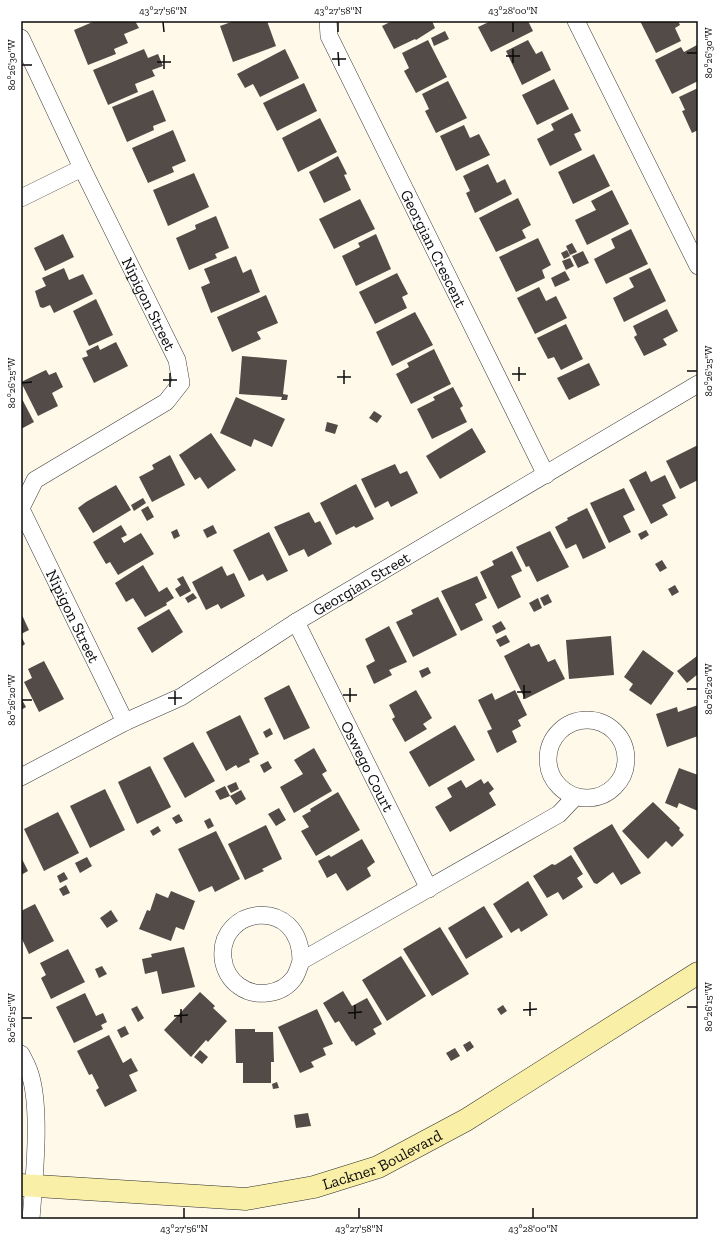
<svg xmlns="http://www.w3.org/2000/svg" width="719" height="1240" font-family="'Zilla Slab',serif">
<style>
.building{fill:#524b47}
.lines{fill:none;stroke-linecap:round;stroke-linejoin:round}
.street-casing{stroke:#3d3d3d;stroke-width:18}
.secondary-casing{stroke:#2c2c2c;stroke-width:23}
.street{stroke:#fff;stroke-width:17}
.secondary{stroke:#faefa7;stroke-width:22}
.ticks{fill:none;stroke:#0a0a0a;stroke-width:1.5}
.labels{text-anchor:middle;dominant-baseline:central;stroke-width:4;stroke-linejoin:round;paint-order:stroke}
.street-label{font-size:16px;fill:#0a0a0a;stroke:#fff}
.neatline{fill:none;stroke:#0a0a0a;stroke-width:1.5}
.ticks-label{font-size:10px;text-anchor:middle;fill:#0a0a0a}
</style>
<rect width="100%" height="100%" fill="#fef9e8"/>
<g class="building">
<path d="M 95,21 L 135,21 L 139,28 L 124,34 L 128,43 L 114,49 L 116,54 L 88,65 L 74,30 Z"/>
<path d="M 234,21 L 267,21 L 276,46 L 233,62 L 220,26 Z"/>
<path d="M 392,21 L 432,21 L 435,28 L 416,40 L 415,39 L 394,49 L 382,26 Z"/>
<path d="M 491,21 L 528,21 L 533,31 L 491,52 L 478,27 Z"/>
<path d="M 640,21 L 678,21 L 680,25 L 675,28 L 681,41 L 656,53 Z"/>
<path d="M 445,31 L 449,39 L 434,46 L 431,38 Z"/>
<path d="M 428,40 L 447,77 L 416,93 L 404,71 L 409,68 L 402,53 Z"/>
<path d="M 528,40 L 536,54 L 542,51 L 551,70 L 522,85 L 506,51 Z"/>
<path d="M 697,45 L 698,81 L 672,94 L 655,60 L 681,47 L 684,52 Z"/>
<path d="M 144,49 L 148,58 L 158,54 L 163,66 L 152,70 L 155,76 L 135,84 L 138,92 L 108,105 L 93,70 Z"/>
<path d="M 285,49 L 299,78 L 260,97 L 253,84 L 245,88 L 237,74 Z"/>
<path d="M 554,79 L 569,109 L 537,125 L 522,95 Z"/>
<path d="M 448,81 L 467,118 L 436,133 L 425,111 L 429,109 L 422,94 Z"/>
<path d="M 304,83 L 317,111 L 277,131 L 263,103 Z"/>
<path d="M 698,88 L 698,130 L 692,133 L 682,111 L 685,110 L 679,97 Z"/>
<path d="M 153,90 L 166,121 L 153,126 L 154,130 L 127,142 L 112,107 Z"/>
<path d="M 572,113 L 581,131 L 574,134 L 582,150 L 550,166 L 537,139 L 554,130 L 551,124 Z"/>
<path d="M 320,118 L 337,152 L 298,172 L 282,138 Z"/>
<path d="M 464,125 L 470,138 L 479,134 L 490,155 L 456,171 L 440,136 Z"/>
<path d="M 173,130 L 186,161 L 172,167 L 174,172 L 148,183 L 132,148 Z"/>
<path d="M 594,154 L 610,186 L 573,204 L 558,172 Z"/>
<path d="M 338,156 L 347,174 L 344,175 L 351,190 L 324,203 L 309,172 Z"/>
<path d="M 488,164 L 497,183 L 505,179 L 512,194 L 475,213 L 466,193 L 470,191 L 463,176 Z"/>
<path d="M 194,173 L 209,207 L 168,226 L 153,190 Z"/>
<path d="M 612,190 L 629,224 L 587,245 L 575,220 L 596,210 L 591,201 Z"/>
<path d="M 518,198 L 531,225 L 522,230 L 526,238 L 496,252 L 479,218 Z"/>
<path d="M 360,199 L 375,229 L 334,249 L 319,219 Z"/>
<path d="M 216,216 L 229,248 L 215,254 L 217,258 L 189,270 L 176,238 L 196,229 L 195,225 Z"/>
<path d="M 631,229 L 648,264 L 606,284 L 594,259 L 615,248 L 611,239 Z"/>
<path d="M 63,234 L 74,257 L 45,271 L 34,248 Z"/>
<path d="M 376,234 L 391,269 L 356,286 L 342,256 L 360,247 L 358,243 Z"/>
<path d="M 538,238 L 551,265 L 542,270 L 545,278 L 516,292 L 499,257 Z"/>
<path d="M 572,243 L 577,252 L 570,255 L 566,246 Z"/>
<path d="M 567,250 L 570,256 L 564,259 L 561,253 Z"/>
<path d="M 583,251 L 589,263 L 578,268 L 572,256 Z"/>
<path d="M 236,256 L 243,273 L 251,269 L 260,292 L 211,313 L 201,287 L 210,283 L 204,269 Z"/>
<path d="M 570,258 L 574,266 L 566,270 L 562,261 Z"/>
<path d="M 64,268 L 69,280 L 83,274 L 93,294 L 54,313 L 50,305 L 43,308 L 40,307 L 35,291 L 46,286 L 42,278 Z"/>
<path d="M 650,268 L 666,301 L 624,322 L 613,298 L 634,287 L 629,278 Z"/>
<path d="M 565,271 L 570,280 L 555,287 L 551,278 Z"/>
<path d="M 397,273 L 408,294 L 402,297 L 407,308 L 375,324 L 359,292 Z"/>
<path d="M 539,287 L 546,301 L 556,296 L 567,318 L 535,334 L 517,298 Z"/>
<path d="M 266,295 L 278,323 L 257,332 L 261,339 L 232,352 L 217,317 Z"/>
<path d="M 96,299 L 113,335 L 89,346 L 73,311 Z"/>
<path d="M 667,309 L 678,331 L 663,339 L 667,345 L 644,356 L 634,337 L 637,335 L 633,326 Z"/>
<path d="M 415,312 L 433,345 L 392,366 L 376,332 Z"/>
<path d="M 566,324 L 583,359 L 561,370 L 554,357 L 548,359 L 537,338 Z"/>
<path d="M 116,342 L 128,366 L 94,383 L 82,358 L 88,356 L 86,351 L 98,345 L 100,350 Z"/>
<path d="M 434,349 L 451,384 L 411,404 L 396,374 L 409,367 L 407,363 Z"/>
<path d="M 242,356 L 287,360 L 283,394 L 288,395 L 287,400 L 281,400 L 282,397 L 239,394 Z"/>
<path d="M 589,363 L 600,385 L 569,400 L 557,378 Z"/>
<path d="M 46,370 L 49,375 L 56,372 L 63,387 L 52,393 L 58,406 L 38,416 L 21,382 Z"/>
<path d="M 453,387 L 463,406 L 460,408 L 467,422 L 432,439 L 417,409 L 435,400 L 433,397 Z"/>
<path d="M 21,397 L 34,422 L 21,429 Z"/>
<path d="M 236,397 L 285,419 L 272,447 L 254,439 L 251,447 L 220,433 Z"/>
<path d="M 374,411 L 382,416 L 377,423 L 369,418 Z"/>
<path d="M 327,422 L 338,425 L 335,434 L 325,431 Z"/>
<path d="M 472,428 L 486,452 L 440,479 L 426,456 Z"/>
<path d="M 211,433 L 236,470 L 208,489 L 200,477 L 195,480 L 179,455 Z"/>
<path d="M 698,445 L 698,480 L 680,489 L 666,461 Z"/>
<path d="M 170,455 L 185,485 L 152,502 L 139,477 L 154,469 L 152,465 Z"/>
<path d="M 395,464 L 400,474 L 407,471 L 418,493 L 391,507 L 388,501 L 375,508 L 361,479 Z"/>
<path d="M 646,471 L 651,482 L 665,475 L 676,498 L 662,505 L 668,515 L 651,524 L 629,480 Z"/>
<path d="M 356,484 L 374,519 L 356,528 L 354,526 L 336,535 L 320,503 Z"/>
<path d="M 116,485 L 131,510 L 93,533 L 78,508 L 86,502 Z"/>
<path d="M 624,488 L 635,510 L 623,516 L 631,532 L 609,543 L 590,503 Z"/>
<path d="M 143,498 L 146,503 L 134,511 L 131,505 Z"/>
<path d="M 148,506 L 154,517 L 147,521 L 141,510 Z"/>
<path d="M 587,508 L 606,548 L 583,559 L 576,544 L 566,549 L 555,527 L 568,520 L 567,518 Z"/>
<path d="M 309,512 L 315,523 L 320,521 L 332,544 L 308,557 L 304,549 L 289,556 L 274,527 Z"/>
<path d="M 121,525 L 127,535 L 121,538 L 124,543 L 141,533 L 154,554 L 118,575 L 110,562 L 106,564 L 93,542 Z"/>
<path d="M 213,525 L 217,533 L 207,538 L 203,530 Z"/>
<path d="M 177,529 L 180,536 L 174,539 L 171,532 Z"/>
<path d="M 646,530 L 649,535 L 641,540 L 638,534 Z"/>
<path d="M 550,531 L 569,567 L 537,582 L 529,566 L 526,567 L 516,547 Z"/>
<path d="M 269,532 L 288,571 L 267,581 L 263,574 L 249,581 L 233,550 Z"/>
<path d="M 512,551 L 522,571 L 511,576 L 521,597 L 498,609 L 480,572 L 494,565 L 492,561 Z"/>
<path d="M 662,560 L 667,568 L 660,572 L 655,564 Z"/>
<path d="M 143,565 L 159,592 L 167,587 L 174,598 L 166,603 L 167,605 L 145,617 L 133,598 L 126,602 L 115,583 Z"/>
<path d="M 222,566 L 227,576 L 234,573 L 245,596 L 221,609 L 218,604 L 206,610 L 192,582 Z"/>
<path d="M 183,576 L 191,591 L 180,597 L 175,589 L 181,585 L 177,579 Z"/>
<path d="M 477,576 L 487,598 L 475,604 L 483,620 L 461,631 L 441,591 Z"/>
<path d="M 675,585 L 679,592 L 672,596 L 668,589 Z"/>
<path d="M 193,593 L 197,598 L 188,603 L 185,598 Z"/>
<path d="M 548,594 L 552,602 L 544,606 L 540,598 Z"/>
<path d="M 438,597 L 457,635 L 413,657 L 396,622 L 413,614 L 411,610 Z"/>
<path d="M 538,598 L 542,608 L 534,612 L 529,603 Z"/>
<path d="M 169,609 L 183,632 L 152,653 L 137,628 Z"/>
<path d="M 21,613 L 29,630 L 21,634 Z"/>
<path d="M 501,621 L 506,629 L 496,634 L 492,626 Z"/>
<path d="M 389,626 L 407,662 L 389,670 L 392,675 L 374,684 L 366,666 L 375,661 L 365,639 Z"/>
<path d="M 506,635 L 510,642 L 500,647 L 496,640 Z"/>
<path d="M 21,636 L 25,644 L 21,647 Z"/>
<path d="M 611,636 L 614,675 L 569,679 L 566,640 Z"/>
<path d="M 529,643 L 531,647 L 539,644 L 548,662 L 555,659 L 565,679 L 525,699 L 504,656 Z"/>
<path d="M 643,650 L 674,673 L 651,705 L 629,690 L 633,684 L 624,677 Z"/>
<path d="M 697,656 L 698,674 L 687,683 L 677,671 Z"/>
<path d="M 44,661 L 64,699 L 39,712 L 24,682 L 32,678 L 28,669 Z"/>
<path d="M 428,667 L 431,673 L 422,678 L 419,671 Z"/>
<path d="M 289,685 L 310,728 L 284,740 L 264,698 Z"/>
<path d="M 416,690 L 432,718 L 423,724 L 427,729 L 405,742 L 392,719 L 395,717 L 389,705 Z"/>
<path d="M 515,690 L 527,715 L 518,720 L 521,726 L 512,731 L 517,742 L 497,753 L 487,731 L 492,729 L 478,700 L 492,693 L 495,700 Z"/>
<path d="M 21,698 L 26,707 L 21,710 Z"/>
<path d="M 698,705 L 698,736 L 667,747 L 656,714 L 677,707 L 678,712 Z"/>
<path d="M 240,715 L 259,754 L 249,759 L 250,762 L 238,768 L 236,765 L 226,771 L 206,732 Z"/>
<path d="M 455,725 L 475,760 L 429,787 L 409,752 Z"/>
<path d="M 270,728 L 273,734 L 266,738 L 263,732 Z"/>
<path d="M 193,742 L 215,781 L 185,798 L 163,758 Z"/>
<path d="M 314,748 L 327,771 L 322,774 L 332,791 L 294,813 L 280,787 L 303,774 L 294,760 Z"/>
<path d="M 268,761 L 272,768 L 264,773 L 260,765 Z"/>
<path d="M 150,766 L 171,807 L 137,824 L 118,782 Z"/>
<path d="M 679,768 L 698,775 L 698,811 L 679,803 L 677,808 L 665,803 Z"/>
<path d="M 481,779 L 484,784 L 488,781 L 494,789 L 489,793 L 496,805 L 450,832 L 435,807 L 452,797 L 447,788 L 461,780 L 466,788 Z"/>
<path d="M 236,782 L 239,789 L 231,793 L 227,786 Z"/>
<path d="M 225,786 L 230,796 L 220,800 L 215,791 Z"/>
<path d="M 105,789 L 125,830 L 90,848 L 70,806 Z"/>
<path d="M 241,790 L 246,799 L 236,805 L 230,796 Z"/>
<path d="M 338,792 L 360,830 L 316,856 L 301,831 L 309,827 L 302,816 L 311,811 L 310,809 Z"/>
<path d="M 653,802 L 680,828 L 679,830 L 684,835 L 672,847 L 666,841 L 648,859 L 622,831 Z"/>
<path d="M 279,808 L 286,820 L 276,826 L 268,814 Z"/>
<path d="M 58,812 L 79,853 L 44,871 L 24,829 Z"/>
<path d="M 179,814 L 183,821 L 176,824 L 172,818 Z"/>
<path d="M 210,818 L 214,826 L 208,829 L 204,821 Z"/>
<path d="M 612,824 L 641,873 L 621,885 L 613,872 L 597,884 L 594,883 L 573,848 Z"/>
<path d="M 266,825 L 282,859 L 262,869 L 264,871 L 245,880 L 228,844 Z"/>
<path d="M 158,826 L 161,831 L 153,836 L 150,831 Z"/>
<path d="M 216,831 L 240,879 L 215,892 L 212,886 L 199,892 L 178,849 Z"/>
<path d="M 362,839 L 375,862 L 367,868 L 371,876 L 347,891 L 336,873 L 327,878 L 318,861 L 329,855 L 331,857 Z"/>
<path d="M 571,855 L 583,874 L 577,878 L 583,887 L 563,900 L 558,892 L 547,898 L 533,876 L 552,864 L 555,865 Z"/>
<path d="M 21,857 L 28,871 L 21,875 Z"/>
<path d="M 87,857 L 92,866 L 80,873 L 75,863 Z"/>
<path d="M 64,872 L 68,879 L 60,883 L 57,876 Z"/>
<path d="M 528,881 L 548,915 L 521,932 L 519,928 L 511,933 L 493,904 Z"/>
<path d="M 66,885 L 70,893 L 63,896 L 59,889 Z"/>
<path d="M 171,891 L 195,901 L 184,930 L 176,927 L 171,941 L 139,929 L 147,910 L 150,911 L 156,893 L 168,898 Z"/>
<path d="M 35,904 L 54,941 L 29,954 L 21,937 L 21,911 Z"/>
<path d="M 484,906 L 503,937 L 466,959 L 448,928 Z"/>
<path d="M 111,910 L 118,921 L 107,928 L 100,918 Z"/>
<path d="M 440,927 L 469,974 L 432,996 L 403,949 Z"/>
<path d="M 184,947 L 195,987 L 162,994 L 157,971 L 145,974 L 142,959 L 152,957 L 151,954 Z"/>
<path d="M 68,949 L 85,982 L 51,999 L 41,978 L 46,975 L 40,963 Z"/>
<path d="M 401,956 L 426,996 L 387,1021 L 362,980 Z"/>
<path d="M 102,966 L 107,974 L 99,978 L 95,969 Z"/>
<path d="M 343,991 L 352,1006 L 367,998 L 382,1024 L 373,1029 L 376,1034 L 356,1046 L 353,1041 L 352,1042 L 339,1021 L 335,1023 L 323,1003 Z"/>
<path d="M 200,992 L 215,1006 L 213,1008 L 227,1021 L 208,1042 L 206,1040 L 191,1057 L 164,1030 Z"/>
<path d="M 85,993 L 96,1016 L 103,1013 L 107,1022 L 101,1025 L 103,1029 L 74,1043 L 56,1007 Z"/>
<path d="M 503,1005 L 507,1011 L 501,1015 L 497,1009 Z"/>
<path d="M 137,1006 L 144,1018 L 138,1022 L 131,1009 Z"/>
<path d="M 317,1009 L 333,1044 L 323,1048 L 326,1055 L 311,1062 L 314,1067 L 300,1073 L 278,1027 Z"/>
<path d="M 125,1026 L 129,1034 L 121,1038 L 117,1030 Z"/>
<path d="M 235,1029 L 255,1029 L 255,1032 L 273,1032 L 274,1062 L 271,1062 L 271,1083 L 243,1083 L 243,1063 L 236,1063 Z"/>
<path d="M 109,1035 L 123,1063 L 131,1058 L 138,1071 L 129,1075 L 137,1091 L 105,1107 L 96,1090 L 99,1088 L 92,1074 L 89,1075 L 77,1051 Z"/>
<path d="M 470,1041 L 474,1047 L 467,1052 L 463,1045 Z"/>
<path d="M 455,1048 L 460,1056 L 451,1061 L 446,1053 Z"/>
<path d="M 200,1050 L 208,1057 L 202,1064 L 194,1057 Z"/>
<path d="M 277,1082 L 279,1088 L 273,1089 L 272,1084 Z"/>
<path d="M 308,1113 L 311,1126 L 296,1128 L 294,1115 Z"/>
</g>
<g class="lines">
<defs>
<g id="street">
<path id="s1" d="M 328,21 L 329,36 L 546,475"/>
<path d="M 576,21 L 698,266"/>
<path id="s2" d="M 21,38 L 82,168 L 177,360 L 181,383 L 166,402 L 35,480 L 21,508"/>
<path d="M 21,198 L 82,168"/>
<path id="s3" d="M 21,509 L 125,722"/>
<path id="s4" d="M 296,622 L 429,889"/>
<circle cx="587" cy="759" r="39"/>
<path id="s5" d="M 21,777 L 125,722 L 181,697 L 296,622 L 698,384"/>
<path d="M 301,961 C 301,895 218,906 223,958 C 224,969 230,980 239,986 C 255,998 282,995 294,978 C 297,974 299,967 301,961 L 559,814 L 575,797"/>
<path d="M 21,1054 C 24,1060 27,1065 29,1071 C 42,1106 34,1180 31,1219"/>
</g>
<g id="secondary">
<path id="s6" d="M 21,1185 L 246,1199 L 314,1187 L 378,1167 L 466,1120 L 698,973"/>
</g>
</defs>
<use href="#street" class="street-casing"/>
<use href="#secondary" class="secondary-casing"/>
<use href="#street" class="street"/>
<use href="#secondary" class="secondary"/>
</g>
<path class="ticks" d="M 163,22 L 164,32M 338,22 L 338,32M 513,22 L 513,32M 513,49 L 513,63M 338,52 L 339,66M 687,53 L 697,53M 164,55 L 164,69M 506,56 L 520,56M 332,59 L 346,59M 157,62 L 171,62M 22,65 L 32,65M 519,367 L 519,381M 344,370 L 344,384M 687,371 L 697,371M 170,373 L 170,387M 512,374 L 526,374M 337,377 L 351,377M 163,380 L 177,380M 22,383 L 32,382M 524,685 L 524,699M 350,688 L 350,702M 687,689 L 697,689M 175,691 L 175,705M 517,692 L 531,692M 343,695 L 357,695M 168,698 L 182,698M 22,700 L 32,700M 530,1002 L 530,1016M 355,1005 L 355,1019M 687,1007 L 697,1007M 181,1009 L 181,1023M 523,1010 L 537,1009M 348,1013 L 362,1012M 174,1016 L 188,1015M 22,1018 L 32,1018M 184,1208 L 184,1218M 359,1208 L 359,1218M 533,1208 L 533,1218"/>
<g class="labels">
<g class="street-label">
<text stroke="none"><textPath href="#s1" startOffset="252">Georgian Crescent</textPath></text>
<text stroke="none"><textPath href="#s2" startOffset="295">Nipigon Street</textPath></text>
<text stroke="none"><textPath href="#s5" startOffset="392">Georgian Street</textPath></text>
<text stroke="none"><textPath href="#s3" startOffset="119">Nipigon Street</textPath></text>
<text stroke="none"><textPath href="#s4" startOffset="161">Oswego Court</textPath></text>
<text stroke="none"><textPath href="#s6" startOffset="368">Lackner Boulevard</textPath></text>
</g>
</g>
<rect width="719" height="1240" fill="none" stroke="#ffffff" stroke-width="44"/>
<rect x="22" y="22" width="675" height="1196" class="neatline"/>
<g class="ticks-label">
<text x="163" y="14">43°27'56"N</text>
<text x="338" y="14">43°27'58"N</text>
<text x="513" y="14">43°28'00"N</text>
<text transform="translate(708 53) rotate(-90)" y="4">80°26'30"W</text>
<text transform="translate(11 65) rotate(-90)" y="4">80°26'30"W</text>
<text transform="translate(708 371) rotate(-90)" y="4">80°26'25"W</text>
<text transform="translate(11 383) rotate(-90)" y="4">80°26'25"W</text>
<text transform="translate(708 689) rotate(-90)" y="4">80°26'20"W</text>
<text transform="translate(11 700) rotate(-90)" y="4">80°26'20"W</text>
<text transform="translate(708 1007) rotate(-90)" y="4">80°26'15"W</text>
<text transform="translate(11 1018) rotate(-90)" y="4">80°26'15"W</text>
<text x="184" y="1232">43°27'56"N</text>
<text x="359" y="1232">43°27'58"N</text>
<text x="533" y="1232">43°28'00"N</text>
</g>
</svg>
